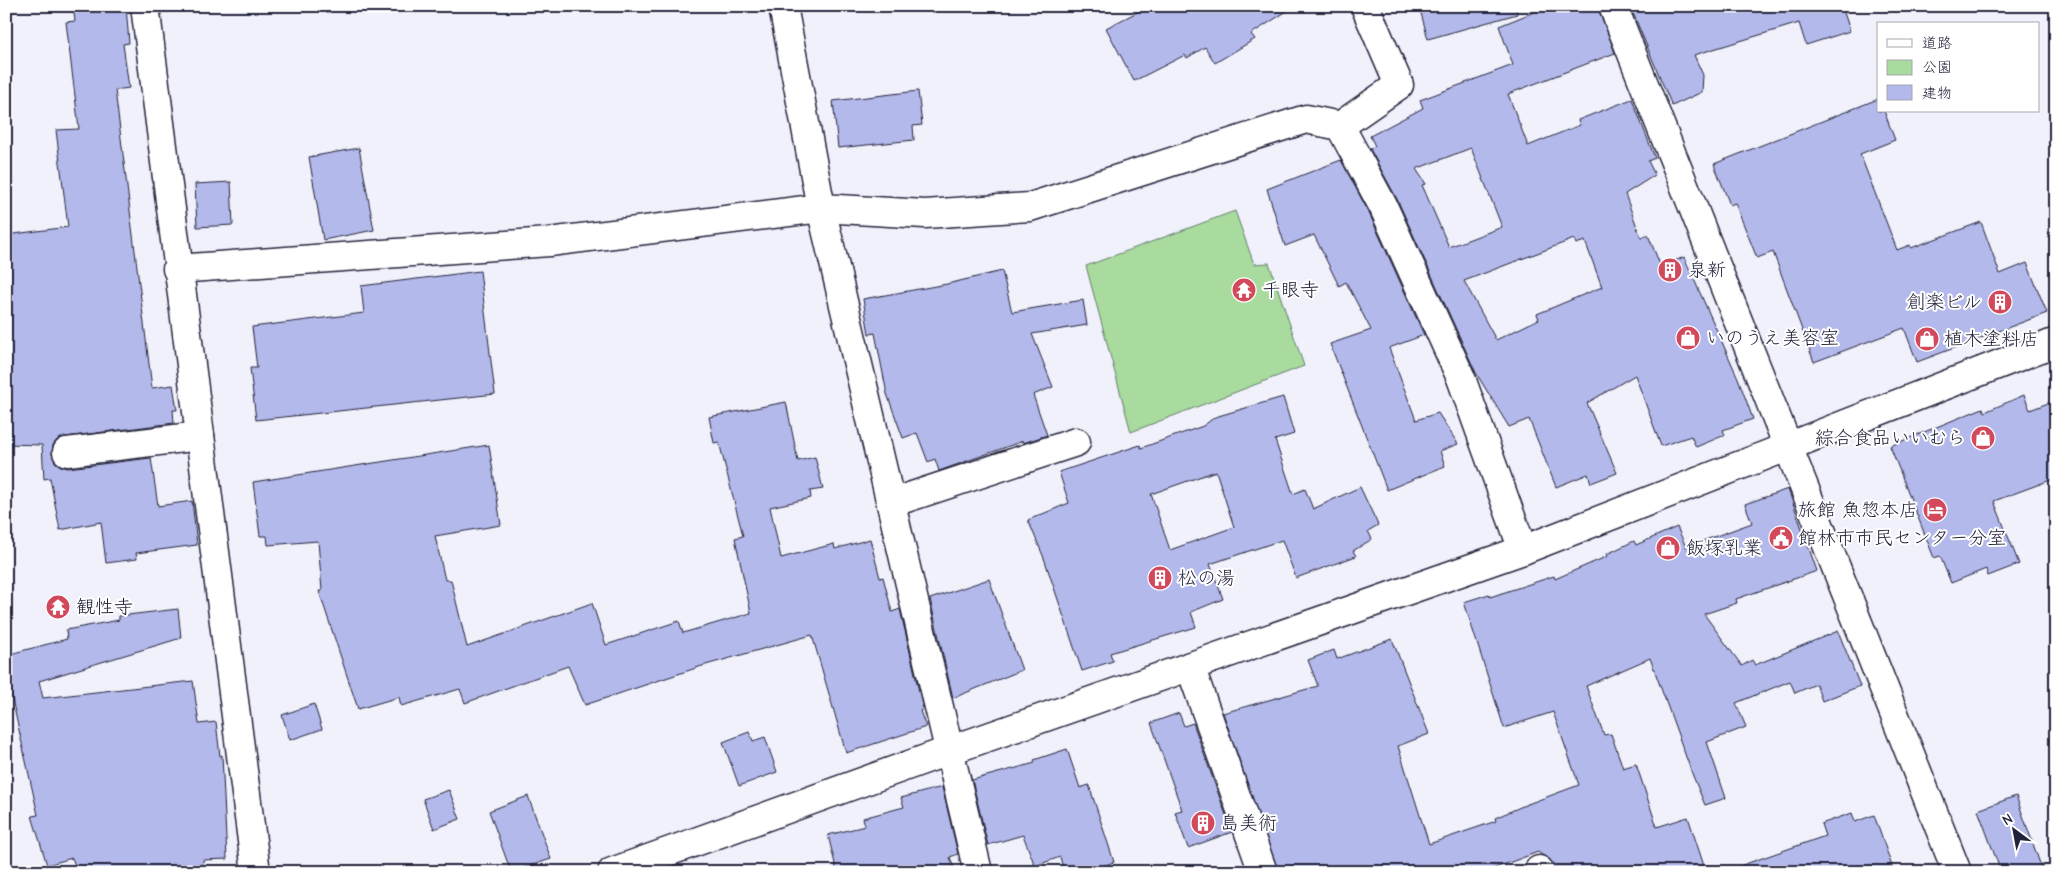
<svg xmlns="http://www.w3.org/2000/svg" width="2062" height="878" font-family="'Comic Neue','Klee One',sans-serif">
<style>
.green{fill:#a8db9d;stroke:#657e6c}
.building{fill:#b3b9ea;stroke:#22223b;fill-rule:evenodd}
.lines{fill:none;stroke-linecap:round;stroke-linejoin:round}
.minor-casing{stroke:#22223b;stroke-width:31}
.minor{stroke:#fff;stroke-width:28}
.labels{text-anchor:middle;dominant-baseline:central;stroke-width:4;stroke-linejoin:round;paint-order:stroke}
.poi-label{font-size:19px;fill:#22223b;stroke:#fff;text-anchor:start}
</style>
<rect width="100%" height="100%" fill="#f0f1fb"/>
<filter id="ink" filterUnits="userSpaceOnUse"><feTurbulence type="fractalNoise" baseFrequency=".02" numOctaves="2"/><feDisplacementMap in="SourceGraphic" scale="10" xChannelSelector="R" yChannelSelector="G"/><feConvolveMatrix kernelMatrix="1 2 1 2 8 2 1 2 1" color-interpolation-filters="sRGB"/></filter>
<g filter="url(#ink)">
<path class="green" d="M 1235,211 L 1254,264 L 1269,263 L 1304,366 L 1131,432 L 1086,266 Z"/>
<g class="building">
<path d="M 73,6 L 126,6 L 129,43 L 123,44 L 129,88 L 115,90 L 152,388 L 173,385 L 177,410 L 173,410 L 174,423 L 65,437 L 57,440 L 53,445 L 52,454 L 55,462 L 61,466 L 68,468 L 151,458 L 158,506 L 192,501 L 197,545 L 136,553 L 137,559 L 106,563 L 101,522 L 60,530 L 50,478 L 44,479 L 42,445 L 6,444 L 6,235 L 68,227 L 56,130 L 79,129 L 66,22 L 75,21 Z"/>
<path d="M 1149,6 L 1295,6 L 1251,34 L 1255,39 L 1215,63 L 1205,47 L 1187,58 L 1185,55 L 1134,81 L 1106,28 Z"/>
<path d="M 1419,6 L 1516,6 L 1517,14 L 1428,39 Z"/>
<path d="M 1549,6 L 1598,6 L 1615,53 L 1508,94 L 1528,146 L 1580,125 L 1578,120 L 1632,99 L 1655,158 L 1648,161 L 1655,175 L 1625,194 L 1641,238 L 1648,235 L 1661,267 L 1684,257 L 1738,378 L 1753,419 L 1723,430 L 1725,435 L 1696,447 L 1691,436 L 1661,446 L 1635,375 L 1587,403 L 1617,473 L 1591,483 L 1588,474 L 1556,487 L 1529,419 L 1509,427 L 1476,373 L 1397,199 L 1370,149 L 1375,146 L 1370,136 L 1423,108 L 1420,100 L 1513,65 L 1499,26 ZM 1471,148 L 1502,227 L 1449,247 L 1422,185 L 1426,184 L 1416,169 ZM 1574,239 L 1576,244 L 1585,241 L 1602,287 L 1537,314 L 1539,319 L 1496,340 L 1464,281 Z"/>
<path d="M 1630,6 L 1842,6 L 1850,31 L 1806,45 L 1799,23 L 1694,55 L 1703,75 L 1702,92 L 1672,106 Z"/>
<path d="M 918,91 L 922,125 L 913,126 L 914,140 L 838,148 L 833,101 Z"/>
<path d="M 1878,99 L 1878,111 L 1884,111 L 1895,140 L 1860,154 L 1897,250 L 1910,245 L 1911,248 L 1981,222 L 2000,274 L 2027,263 L 2047,313 L 1917,362 L 1904,328 L 1814,362 L 1773,252 L 1757,258 L 1735,203 L 1730,205 L 1714,164 Z"/>
<path d="M 359,148 L 374,230 L 323,240 L 309,157 Z"/>
<path d="M 1341,160 L 1369,213 L 1424,335 L 1389,348 L 1416,420 L 1438,413 L 1458,444 L 1440,451 L 1445,466 L 1387,490 L 1330,344 L 1371,330 L 1346,282 L 1339,286 L 1314,235 L 1285,246 L 1267,189 Z"/>
<path d="M 231,182 L 233,225 L 197,227 L 195,184 Z"/>
<path d="M 480,271 L 495,394 L 256,420 L 250,368 L 257,368 L 252,327 L 364,313 L 361,286 Z"/>
<path d="M 1002,271 L 1012,312 L 1083,300 L 1087,325 L 1032,334 L 1053,387 L 1033,395 L 1047,435 L 1023,443 L 1023,441 L 939,471 L 935,459 L 928,462 L 917,433 L 903,438 L 887,394 L 875,333 L 869,334 L 863,299 L 947,284 Z"/>
<path d="M 2024,395 L 2030,410 L 2056,400 L 2056,478 L 1994,501 L 2019,564 L 1988,576 L 1986,569 L 1951,583 L 1940,556 L 1934,558 L 1890,446 L 1983,408 L 1985,412 Z"/>
<path d="M 1283,397 L 1294,434 L 1275,440 L 1293,494 L 1305,489 L 1313,509 L 1360,487 L 1378,525 L 1368,531 L 1372,539 L 1353,551 L 1356,556 L 1296,578 L 1282,540 L 1210,564 L 1223,599 L 1191,612 L 1196,627 L 1110,653 L 1113,661 L 1082,671 L 1044,558 L 1028,520 L 1069,503 L 1059,472 L 1140,445 L 1141,448 L 1203,426 L 1215,417 ZM 1216,471 L 1234,527 L 1170,550 L 1151,494 Z"/>
<path d="M 786,402 L 798,461 L 815,457 L 823,489 L 810,491 L 811,498 L 770,507 L 781,558 L 834,544 L 835,549 L 870,539 L 880,578 L 883,577 L 892,612 L 900,609 L 923,709 L 920,711 L 926,727 L 846,753 L 812,635 L 702,666 L 585,705 L 568,666 L 465,703 L 460,689 L 401,706 L 399,697 L 358,709 L 319,591 L 322,591 L 318,541 L 268,545 L 267,536 L 260,536 L 253,482 L 489,445 L 501,525 L 435,536 L 445,580 L 451,580 L 467,647 L 592,603 L 606,645 L 679,621 L 683,633 L 751,613 L 735,538 L 743,536 L 719,442 L 714,443 L 709,417 Z"/>
<path d="M 1788,489 L 1817,571 L 1736,599 L 1737,603 L 1704,614 L 1742,666 L 1752,660 L 1755,665 L 1838,631 L 1860,686 L 1822,701 L 1816,684 L 1795,693 L 1790,681 L 1736,703 L 1746,727 L 1707,742 L 1726,798 L 1705,805 L 1693,776 L 1650,658 L 1586,686 L 1604,735 L 1611,734 L 1623,768 L 1636,764 L 1657,827 L 1688,817 L 1706,872 L 1555,872 L 1553,863 L 1538,852 L 1484,872 L 1278,872 L 1223,713 L 1318,686 L 1308,660 L 1334,650 L 1337,659 L 1392,639 L 1429,734 L 1398,746 L 1429,844 L 1496,821 L 1495,818 L 1525,805 L 1579,785 L 1553,712 L 1504,728 L 1464,602 L 1489,594 L 1490,597 L 1554,576 L 1555,579 L 1608,556 L 1607,554 L 1634,541 L 1636,545 L 1677,527 L 1686,547 L 1752,523 L 1745,504 Z"/>
<path d="M 989,579 L 1022,670 L 953,698 L 930,599 Z"/>
<path d="M 178,609 L 181,638 L 39,681 L 43,698 L 193,681 L 199,724 L 216,722 L 220,756 L 222,755 L 227,859 L 203,860 L 204,870 L 178,872 L 78,872 L 72,858 L 47,865 L 32,816 L 38,815 L 10,690 L 6,691 L 6,655 L 67,639 L 66,630 L 119,620 L 119,616 Z"/>
<path d="M 314,704 L 322,729 L 290,740 L 282,715 Z"/>
<path d="M 1179,713 L 1184,726 L 1193,723 L 1232,832 L 1188,848 L 1175,812 L 1182,810 L 1151,723 Z"/>
<path d="M 749,732 L 753,741 L 765,737 L 777,772 L 739,786 L 723,742 Z"/>
<path d="M 1067,749 L 1080,788 L 1089,785 L 1114,862 L 1085,872 L 1064,872 L 1060,857 L 1035,866 L 1023,835 L 988,845 L 972,780 L 1035,763 L 1034,760 Z"/>
<path d="M 942,787 L 958,854 L 950,857 L 955,872 L 837,872 L 828,835 L 865,826 L 863,818 L 904,807 L 901,798 Z"/>
<path d="M 449,790 L 460,819 L 434,829 L 423,799 Z"/>
<path d="M 528,796 L 551,859 L 511,872 L 489,811 Z"/>
<path d="M 2016,796 L 2043,872 L 2001,872 L 1978,810 Z"/>
<path d="M 1852,813 L 1855,822 L 1874,815 L 1894,872 L 1734,872 L 1734,868 L 1825,836 L 1821,824 Z"/>
</g>
<g class="lines">
<defs>
<g id="minor">
<path d="M 145,6 L 256,872"/>
<path d="M 783,6 L 821,208 L 978,872"/>
<path d="M 1613,6 L 1957,872"/>
<path d="M 1340,126 L 1399,85 L 1365,6"/>
<path d="M 177,269 L 549,242 L 821,208 L 925,214 L 1030,207 L 1306,119 L 1340,126 L 1383,206 L 1461,378 L 1523,550"/>
<path d="M 67,452 L 200,436"/>
<path d="M 891,503 L 1076,442"/>
<path d="M 1190,666 L 1263,872"/>
<path d="M 1539,870 L 1540,872"/>
<path d="M 612,872 L 948,751 L 1523,550 L 2056,342"/>
</g>
</defs>
<use href="#minor" class="minor-casing"/>
<use href="#minor" class="minor"/>
</g>
</g>
<defs>
<symbol id="building-disc" viewBox="-11 -11 22 22"><circle r="9.5" fill="#d1495b" stroke="#fff"/><path d="M-4-6H4V6H1V3H-1V6H-4ZM-2.5-4.3h1.7v1.8h-1.7ZM.8-4.3h1.7v1.8H.8ZM-2.5-1h1.7V.8h-1.7ZM.8-1h1.7V.8H.8Z" fill="#fff"/></symbol>
<symbol id="temple-disc" viewBox="-11 -11 22 22"><circle r="9.5" fill="#d1495b" stroke="#fff"/><path d="M0-6L5-2H3V0L6.5 2.5H4V6H1.5V3h-3V6H-4V2.5H-6.5L-3 0V-2H-5Z" fill="#fff"/></symbol>
<symbol id="shop-disc" viewBox="-11 -11 22 22"><circle r="9.5" fill="#d1495b" stroke="#fff"/><path d="M-5-2.5h2.3a2.7 3.5 0 0 1 5.4 0H5L5.5 6h-11ZM-1.5-2.5h3a1.5 2.3 0 0 0-3 0Z" fill="#fff"/></symbol>
<symbol id="hotel-disc" viewBox="-11 -11 22 22"><circle r="9.5" fill="#d1495b" stroke="#fff"/><path d="M-6-4.5h1.5V1H6V5H4.5V3h-9V5H-6ZM-4 0a1.8 1.8 0 1 1 3.6 0ZM.5 0V-2.5h3Q6-2.5 6 0Z" fill="#fff"/></symbol>
<symbol id="civic-disc" viewBox="-11 -11 22 22"><circle r="9.5" fill="#d1495b" stroke="#fff"/><path d="M-.6-6.5H3V-4.5H.6V-3L4-1V1h2V6H-6V1h2V-1L-.6-3ZM-1.2 2.5V6h2.4V2.5Z" fill="#fff"/></symbol>
</defs>
<g fill-rule="evenodd">
<use href="#building-disc" x="1656" y="256" width="28" height="28"/>
<use href="#temple-disc" x="1230" y="276" width="28" height="28"/>
<use href="#building-disc" x="1986" y="288" width="28" height="28"/>
<use href="#shop-disc" x="1674" y="324" width="28" height="28"/>
<use href="#shop-disc" x="1913" y="325" width="28" height="28"/>
<use href="#shop-disc" x="1969" y="424" width="28" height="28"/>
<use href="#hotel-disc" x="1921" y="496" width="28" height="28"/>
<use href="#civic-disc" x="1767" y="524" width="28" height="28"/>
<use href="#shop-disc" x="1654" y="534" width="28" height="28"/>
<use href="#building-disc" x="1146" y="564" width="28" height="28"/>
<use href="#temple-disc" x="44" y="593" width="28" height="28"/>
<use href="#building-disc" x="1189" y="809" width="28" height="28"/>
</g>
<g class="labels">
<g class="poi-label">
<text x="1688" y="270">泉新</text>
<text x="1262" y="290">千眼寺</text>
<text x="1982" y="302" text-anchor="end">創楽ビル</text>
<text x="1706" y="338">いのうえ美容室</text>
<text x="1944" y="339">植木塗料店</text>
<text x="1966" y="438" text-anchor="end">綜合食品いいむら</text>
<text x="1918" y="510" text-anchor="end">旅館 魚惣本店</text>
<text x="1798" y="538">館林市市民センター分室</text>
<text x="1686" y="548">飯塚乳業</text>
<text x="1178" y="578">松の湯</text>
<text x="76" y="607">観性寺</text>
<text x="1220" y="823">島美術</text>
</g>
</g>
<rect width="2062" height="878" fill="none" stroke="#fff" stroke-width="25"/>
<rect x="12" y="12" width="2037" height="853" fill="none" stroke="#22223b" stroke-width="2" filter="url(#ink)"/>
<rect x="1877" y="22" width="162" height="90" fill="#ffffff" stroke="#a7a7b1"/>
<rect x="1887" y="39" width="25" height="8" fill="#ffffff" stroke="#a7a7b1"/>
<text x="1922" y="48" font-size="15" fill="#22223b">道路</text>
<rect x="1887" y="60" width="25" height="15" fill="#a8db9d" stroke="#a7a7b1"/>
<text x="1922" y="72" font-size="15" fill="#22223b">公園</text>
<rect x="1887" y="85" width="25" height="15" fill="#b3b9ea" stroke="#a7a7b1"/>
<text x="1922" y="98" font-size="15" fill="#22223b">建物</text>
<g transform="translate(2014 830) rotate(328)" stroke="#ffffff" stroke-width="4" paint-order="stroke">
<path d="M0-4L9 19L0 12L-9 19Z" fill="#22223b"/>
<text y="-8" font-size="14" font-weight="bold" text-anchor="middle" fill="#22223b">N</text>
</g>
</svg>
